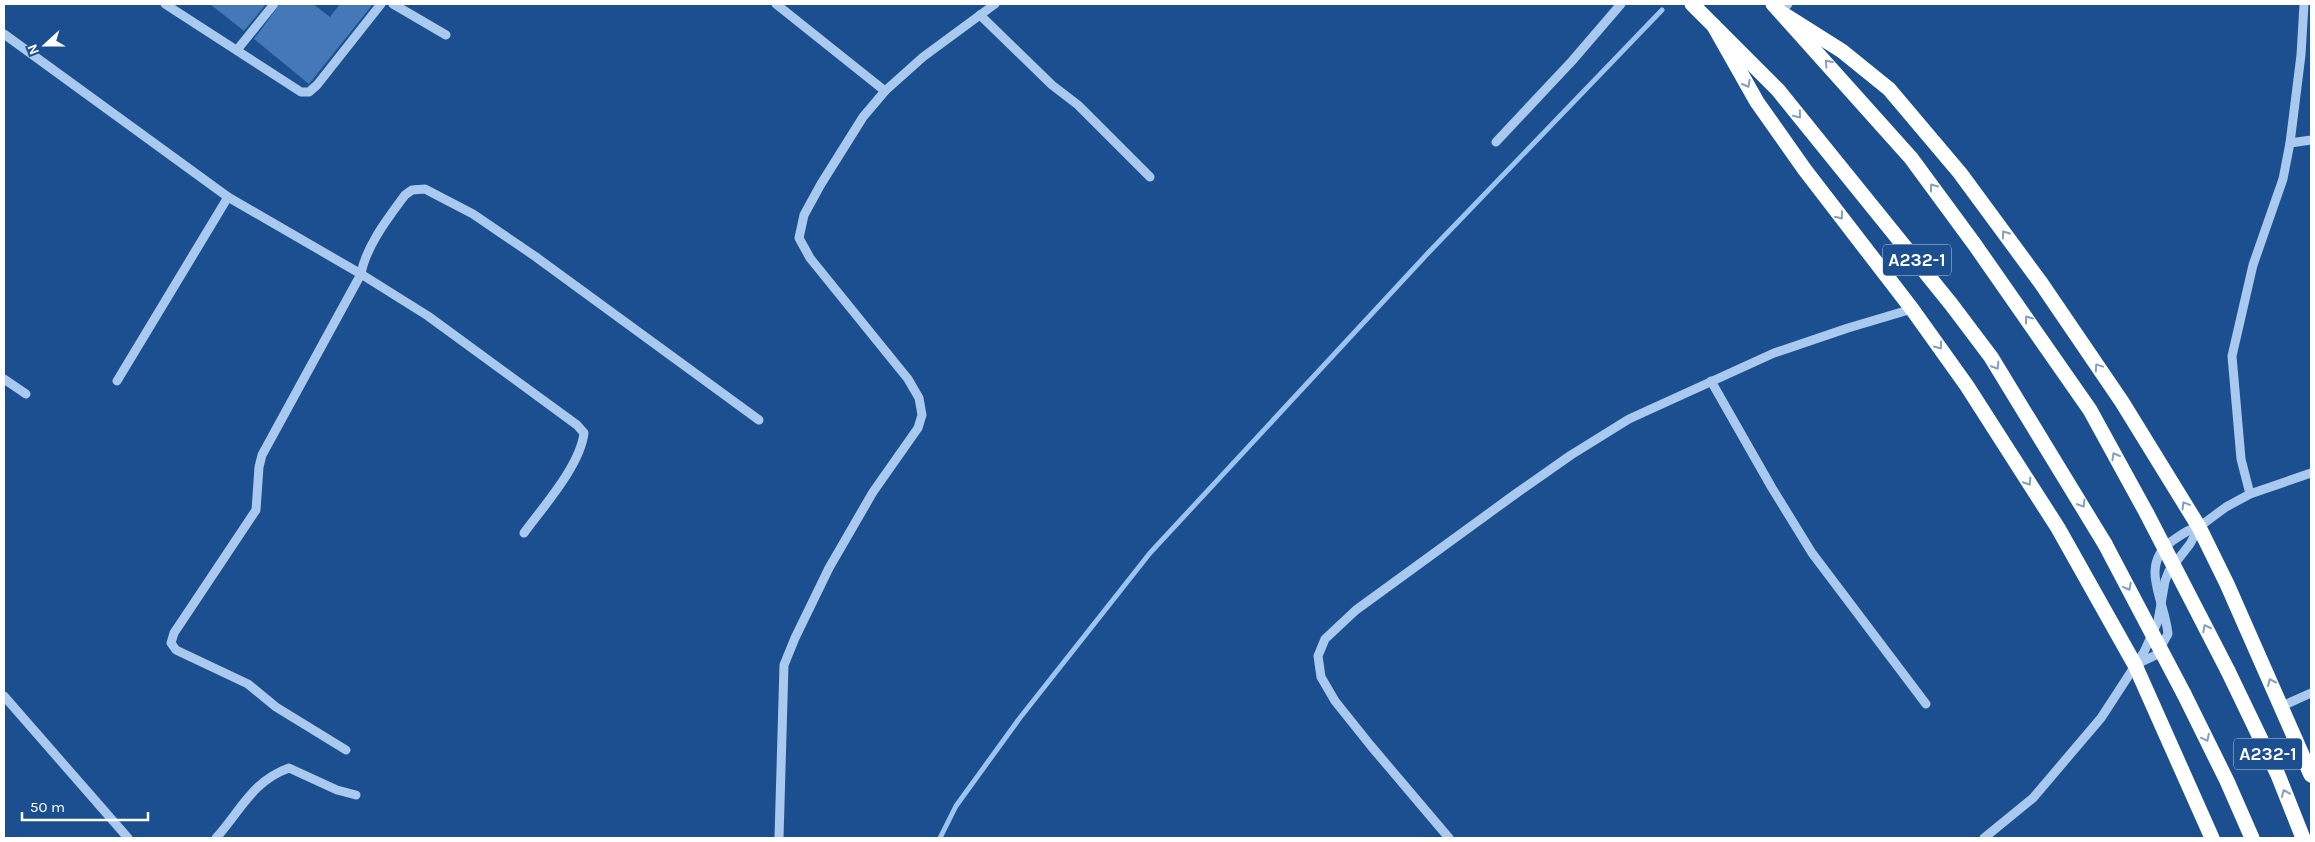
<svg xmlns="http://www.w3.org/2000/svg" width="2315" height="842" font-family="Karla,sans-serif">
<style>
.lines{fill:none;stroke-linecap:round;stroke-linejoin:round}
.stream{stroke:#9cc4f0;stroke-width:5}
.building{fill:#4478b7}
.minor{stroke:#a9c9ee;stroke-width:9}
.highway{stroke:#fff;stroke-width:15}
.highway-bridge{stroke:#fff;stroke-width:15}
.oneway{stroke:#829ec1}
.labels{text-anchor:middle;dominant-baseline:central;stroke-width:5;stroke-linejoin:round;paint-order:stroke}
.shield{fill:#1b4f8f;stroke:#bbcadd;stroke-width:1}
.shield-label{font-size:18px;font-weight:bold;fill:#fff}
</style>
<rect width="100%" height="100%" fill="#1b4f8f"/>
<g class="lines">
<path class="stream" d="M 940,838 L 956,806 L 1019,719 L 1150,553 L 1429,252 L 1662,10"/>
</g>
<g class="building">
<path d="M 210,4 L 266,4 L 244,31 Z"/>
<path d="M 280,4 L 313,4 L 330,17 L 340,4 L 373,4 L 309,84 L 254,39 Z"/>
</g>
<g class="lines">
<g class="minor">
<path d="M 165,4 L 301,92 L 309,92 L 317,85 L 381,4"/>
<path d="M 393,4 L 446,35"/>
<path d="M 776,4 L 885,91"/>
<path d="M 1780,11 L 1788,4"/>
<path d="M 980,15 L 1052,85 L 1078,105 L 1150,177"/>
<path d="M 4,34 L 228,197 L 361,274 L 428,316 L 577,425 L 584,433 C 580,466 543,507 524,533"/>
<path d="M 237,50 L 274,4"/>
<path d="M 1496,142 L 1572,61 L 1621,4"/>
<path d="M 2290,143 L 2311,140"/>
<path d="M 4,379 L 26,394"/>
<path d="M 117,381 L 228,197"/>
<path d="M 1711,381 L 1772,488 L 1812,553 L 1926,704"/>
<path d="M 2250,494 L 2241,459 L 2232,356 L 2253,265 L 2283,179 L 2290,143 L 2301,55 L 2304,4"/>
<path d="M 2135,665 L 2156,655 L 2168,634 C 2165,600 2138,566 2172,541 C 2181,535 2188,529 2199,527"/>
<path d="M 4,696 L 128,838"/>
<path d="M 2282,706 L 2311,693"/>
<path d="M 346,750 L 276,707 L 248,684 L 176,650 L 171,643 L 174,633 L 256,510 L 259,467 L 262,455 L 361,274 C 366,246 388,218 405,195 L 412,190 L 425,189 L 473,214 L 536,257 L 759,420"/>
<path d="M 216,838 C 240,812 252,781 289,768 L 337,790 L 356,795"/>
<path d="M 779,838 L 784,665 L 795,638 L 829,568 L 873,492 L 918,428 L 922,415 L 919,398 L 908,379 L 810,258 L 799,238 L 804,215 L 821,184 L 863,117 L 885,91 L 923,57 L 995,4"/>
<path d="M 1449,838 L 1371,746 L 1335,701 L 1321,677 L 1318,656 L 1325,639 L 1356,610 L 1514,495 L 1571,455 L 1629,419 L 1774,353 L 1848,328 L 1912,309"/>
<path d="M 1984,838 L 2033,798 L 2101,718 L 2144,652 L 2158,621 L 2165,581 L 2169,571 L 2190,544 L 2199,527 L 2226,507 L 2250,494 L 2311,473"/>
</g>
<g class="highway">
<path d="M 1692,4 L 1778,90 L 1951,304 L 1991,357 L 2105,544"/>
<path d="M 1773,4 L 1911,158 L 1975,245 L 2090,410 L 2147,514"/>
<path d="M 1785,15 L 1842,51 L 1889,89 L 1960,173 L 2041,283 L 2122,402 L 2199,527 L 2227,584 L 2311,775"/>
<path d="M 1714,26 L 1757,102 L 1805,170 L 1912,309 L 1967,386 L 2058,528 L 2135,665 L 2212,838"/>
<path d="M 2228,671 L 2278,775 L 2303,838"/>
<path d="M 2184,694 L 2227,781 L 2252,838"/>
</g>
<g class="highway-bridge">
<path d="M 2147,514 L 2228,671"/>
<path d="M 2105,544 L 2184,694"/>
</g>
</g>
<defs><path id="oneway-chevron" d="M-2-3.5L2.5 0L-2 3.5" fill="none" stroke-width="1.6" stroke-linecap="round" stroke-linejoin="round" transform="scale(1.25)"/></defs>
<g class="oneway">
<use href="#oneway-chevron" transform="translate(1828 63) rotate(-132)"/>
<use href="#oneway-chevron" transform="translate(1747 84) rotate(60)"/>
<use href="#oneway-chevron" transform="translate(1798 115) rotate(51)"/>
<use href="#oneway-chevron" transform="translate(1933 187) rotate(-126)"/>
<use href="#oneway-chevron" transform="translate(1840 216) rotate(52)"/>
<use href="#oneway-chevron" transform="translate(2005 234) rotate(-126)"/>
<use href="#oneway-chevron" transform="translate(2028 319) rotate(-126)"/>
<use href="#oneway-chevron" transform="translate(1939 346) rotate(54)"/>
<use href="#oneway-chevron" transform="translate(1996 366) rotate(58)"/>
<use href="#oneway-chevron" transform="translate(2098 367) rotate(-124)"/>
<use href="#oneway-chevron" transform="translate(2115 456) rotate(-119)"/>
<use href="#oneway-chevron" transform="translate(2028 482) rotate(58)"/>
<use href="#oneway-chevron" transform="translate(2082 504) rotate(59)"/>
<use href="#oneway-chevron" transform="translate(2185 505) rotate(-121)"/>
<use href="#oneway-chevron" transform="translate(2128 587) rotate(62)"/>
<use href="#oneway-chevron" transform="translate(2206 628) rotate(-117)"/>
<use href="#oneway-chevron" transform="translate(2271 682) rotate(-114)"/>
<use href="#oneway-chevron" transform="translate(2206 738) rotate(64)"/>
<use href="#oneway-chevron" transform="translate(2285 793) rotate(-112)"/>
</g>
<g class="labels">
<g class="shield">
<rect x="1883" y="244.5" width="68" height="31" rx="4"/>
<rect x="2234" y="738.5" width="68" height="31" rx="4"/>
</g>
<g class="shield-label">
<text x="1917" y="260">A232-1</text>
<text x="2268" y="754">A232-1</text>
</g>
</g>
<rect width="2315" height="842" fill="none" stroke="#ffffff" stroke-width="10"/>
<g transform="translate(45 45) rotate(249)" stroke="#1b4f8f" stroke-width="4" paint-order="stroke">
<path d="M0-4L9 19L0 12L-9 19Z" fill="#ffffff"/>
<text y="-8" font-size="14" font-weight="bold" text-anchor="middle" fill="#ffffff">N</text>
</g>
<path d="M22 812v8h126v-8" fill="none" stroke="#ffffff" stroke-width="2.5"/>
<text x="30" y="812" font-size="15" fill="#ffffff" stroke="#1b4f8f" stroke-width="4" paint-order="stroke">50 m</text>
</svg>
